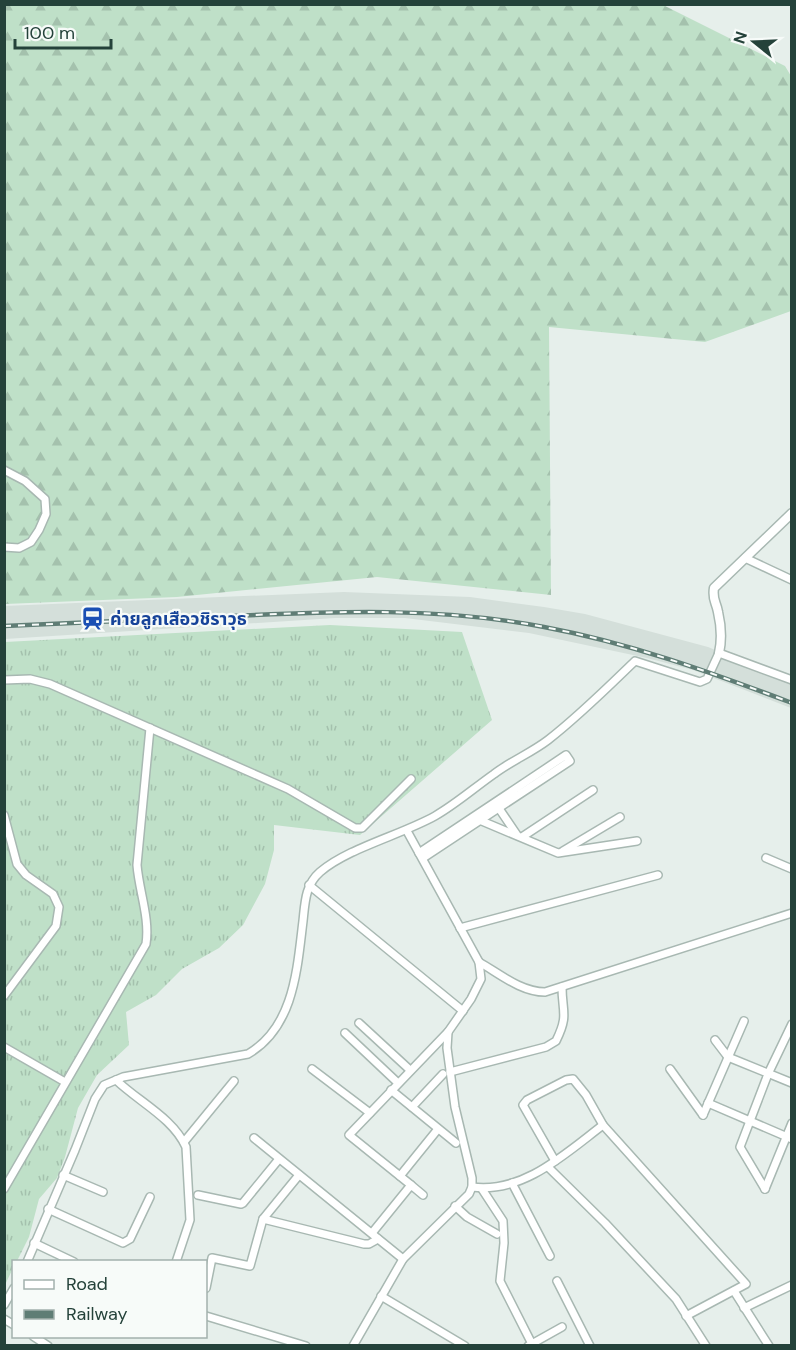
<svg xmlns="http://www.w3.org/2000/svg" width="796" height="1350" font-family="'DM Sans','Noto Sans Thai',sans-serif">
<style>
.built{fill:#d4dfda}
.grass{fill:url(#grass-tufts)}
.forest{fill:url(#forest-firs)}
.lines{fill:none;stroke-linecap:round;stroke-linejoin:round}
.minor-casing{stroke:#a8b8b2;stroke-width:10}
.tertiary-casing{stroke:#a8b8b2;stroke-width:11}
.minor{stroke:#fff;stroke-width:7}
.tertiary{stroke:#fff;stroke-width:8}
.rail-casing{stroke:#5f7d75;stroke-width:4.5}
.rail{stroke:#f7fbf9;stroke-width:2;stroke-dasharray:7;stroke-linecap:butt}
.labels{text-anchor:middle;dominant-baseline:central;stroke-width:4.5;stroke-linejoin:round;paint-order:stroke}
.transit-label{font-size:18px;font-weight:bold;fill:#164399;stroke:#f7fbf9;text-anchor:start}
</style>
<defs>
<pattern id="grass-tufts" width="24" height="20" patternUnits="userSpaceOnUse" patternTransform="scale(1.5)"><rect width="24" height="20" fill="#bfe0c8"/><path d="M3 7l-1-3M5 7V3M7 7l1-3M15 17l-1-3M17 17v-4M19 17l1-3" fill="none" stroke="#a4c1ad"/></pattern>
<pattern id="forest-firs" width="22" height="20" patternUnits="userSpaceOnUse" patternTransform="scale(1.5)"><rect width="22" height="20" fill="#bfe0c8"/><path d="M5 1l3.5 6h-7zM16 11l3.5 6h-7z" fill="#a4c1ad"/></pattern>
</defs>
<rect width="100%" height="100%" fill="#e6efeb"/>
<path class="built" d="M 344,592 L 470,597 L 544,607 L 585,614 L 708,647 L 791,681 L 791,708 L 693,670 L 647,658 L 529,633 L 405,618 L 335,618 L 5,639 L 4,606 Z"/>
<path class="grass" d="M 330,625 L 462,632 L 492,720 L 360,835 L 274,825 L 274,850 L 265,884 L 243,925 L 219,948 L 182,969 L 156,995 L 126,1012 L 129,1045 L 97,1075 L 78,1108 L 65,1157 L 57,1178 L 39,1199 L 29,1237 L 17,1261 L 14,1262 L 13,1268 L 5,1285 L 5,642 Z"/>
<path class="forest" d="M 4,5 L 663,5 L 785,66 L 791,76 L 791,311 L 705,342 L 549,327 L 551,595 L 377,577 L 177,597 L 5,604 Z"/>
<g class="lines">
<defs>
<g id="minor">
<path d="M 4,470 L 25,481 L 45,499 L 46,514 L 39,530 L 31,542 L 19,548 L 4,547"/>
<path d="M 745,558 L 792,580"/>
<path d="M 4,680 L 30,679 L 50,684 L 288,789 L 355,828 L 362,828 L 411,779"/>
<path d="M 496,804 L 517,835"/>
<path d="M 4,815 L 17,864 L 26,875 L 53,894 L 59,907 L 56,926 L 4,996"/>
<path d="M 477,819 L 558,853 L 637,841"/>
<path d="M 522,837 L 593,790"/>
<path d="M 563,851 L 620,817"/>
<path d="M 419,853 L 566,755 L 570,761 L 423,858"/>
<path d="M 766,858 L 792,869"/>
<path d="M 309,885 L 463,1011"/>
<path d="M 460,928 L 658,875"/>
<path d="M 479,962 C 500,974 521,992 545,992 L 792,913"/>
<path d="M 359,1023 L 410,1070"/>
<path d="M 345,1033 L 398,1083"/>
<path d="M 715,1040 L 728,1057 L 792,1083"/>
<path d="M 4,1047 L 65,1082"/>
<path d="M 312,1069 L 370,1113"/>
<path d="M 670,1069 L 703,1115"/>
<path d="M 450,1072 L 546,1047 L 556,1041 C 569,1015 562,1012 562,987"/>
<path d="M 116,1080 C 139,1102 173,1118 186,1147 L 190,1220 L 176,1262"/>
<path d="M 391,1090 L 456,1143"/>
<path d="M 708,1103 L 792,1139"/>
<path d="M 412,1107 L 443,1074"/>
<path d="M 703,1115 L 744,1021"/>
<path d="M 254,1138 L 403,1259"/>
<path d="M 184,1142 L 234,1081"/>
<path d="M 555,1161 L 523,1105 L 527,1100 L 566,1080 L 573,1079 L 586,1095 L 603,1125 L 746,1284 L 686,1316"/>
<path d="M 548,1167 L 605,1223 L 676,1299 L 706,1346"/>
<path d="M 63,1175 L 103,1192"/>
<path d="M 400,1176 L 438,1129"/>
<path d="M 512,1183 L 550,1256"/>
<path d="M 411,1185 L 349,1135 L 448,1032"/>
<path d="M 472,1187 C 523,1194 566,1153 603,1125"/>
<path d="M 4,1189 L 146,944 C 150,918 139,891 137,865 L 150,728"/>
<path d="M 482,1189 L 503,1221 L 504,1243 L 500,1281 L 533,1346"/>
<path d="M 765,1189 L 740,1147 L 768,1074 L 792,1024"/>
<path d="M 765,1189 L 792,1123"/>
<path d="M 198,1195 L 241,1204 L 243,1203 L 279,1159"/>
<path d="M 455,1206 L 467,1217 L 497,1234"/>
<path d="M 48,1209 L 123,1243 L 130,1239 L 150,1197"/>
<path d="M 263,1219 L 364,1244 L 369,1244 L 378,1239"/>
<path d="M 372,1233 L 411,1185 L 423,1195"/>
<path d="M 34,1243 L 74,1262"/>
<path d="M 27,1262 L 75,1150 L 95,1099 L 104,1085 L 123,1077 L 248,1054 C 294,1027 297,970 303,921 C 305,903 305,885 320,872 C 348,848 401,835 435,816 C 456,804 474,788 494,774 C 511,761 531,753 548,740 C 579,716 607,688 635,661 L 700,682 L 707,679 L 719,653 L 792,680"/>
<path d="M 557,1281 L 590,1346"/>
<path d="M 206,1288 L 212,1258 L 250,1266 L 263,1219 L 299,1175"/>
<path d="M 734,1291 L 769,1346"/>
<path d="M 381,1296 L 465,1346"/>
<path d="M 4,1305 L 14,1288"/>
<path d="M 744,1308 L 792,1285"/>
<path d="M 206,1316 L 306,1346"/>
<path d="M 4,1319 L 14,1325"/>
<path d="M 33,1336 L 48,1346"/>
<path d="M 353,1346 L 403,1259 L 469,1194 L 472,1187 L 472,1178 L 455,1107 L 447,1048 L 448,1032 L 471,999 L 481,979 L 479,962 L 407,831"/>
<path d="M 528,1346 L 562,1327"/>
</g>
<path id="tertiary" d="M 719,653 C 722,640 721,625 718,612 C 716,601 712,600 714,588 L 792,513"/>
</defs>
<use href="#minor" class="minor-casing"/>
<use href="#tertiary" class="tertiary-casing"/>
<use href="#minor" class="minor"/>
<use href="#tertiary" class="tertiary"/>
<defs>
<path id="rail" d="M 4,626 C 80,623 156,619 232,616 C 336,611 441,607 544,627 C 630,643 710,672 792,703"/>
</defs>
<use href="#rail" class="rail-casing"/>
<use href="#rail" class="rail"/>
</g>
<defs>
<symbol id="station-bare" viewBox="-9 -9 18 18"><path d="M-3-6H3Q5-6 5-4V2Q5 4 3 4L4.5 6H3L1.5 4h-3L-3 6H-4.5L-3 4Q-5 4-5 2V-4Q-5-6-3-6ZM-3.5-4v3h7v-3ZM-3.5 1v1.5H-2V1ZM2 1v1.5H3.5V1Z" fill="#1a4fb4" stroke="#f7fbf9" stroke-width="2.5" paint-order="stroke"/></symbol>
</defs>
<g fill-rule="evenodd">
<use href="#station-bare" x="76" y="602" width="33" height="33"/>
</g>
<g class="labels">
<g class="transit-label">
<text x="110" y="619">ค่ายลูกเสือวชิราวุธ</text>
</g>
</g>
<rect width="796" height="1350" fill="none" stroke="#24423a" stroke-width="12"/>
<rect x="12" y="1260" width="195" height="78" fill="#f7fbf9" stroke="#a3b1ad" stroke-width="1.5"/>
<rect x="24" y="1280" width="30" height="9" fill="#ffffff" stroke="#a3b1ad" stroke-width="1.5"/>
<text x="66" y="1290" font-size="18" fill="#24423a">Road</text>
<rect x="24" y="1310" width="30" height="9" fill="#5f7d75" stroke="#a3b1ad" stroke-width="1.5"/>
<text x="66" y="1320" font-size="18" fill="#24423a">Railway</text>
<g transform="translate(754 42) rotate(288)" stroke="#f7fbf9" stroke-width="4.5" paint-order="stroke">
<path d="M0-4.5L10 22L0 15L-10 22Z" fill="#24423a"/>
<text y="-9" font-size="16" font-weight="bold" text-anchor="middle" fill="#24423a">N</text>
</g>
<path d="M15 39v9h96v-9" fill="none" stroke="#24423a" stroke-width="3"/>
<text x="24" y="39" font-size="18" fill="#24423a" stroke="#f7fbf9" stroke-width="4.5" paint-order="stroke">100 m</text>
</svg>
